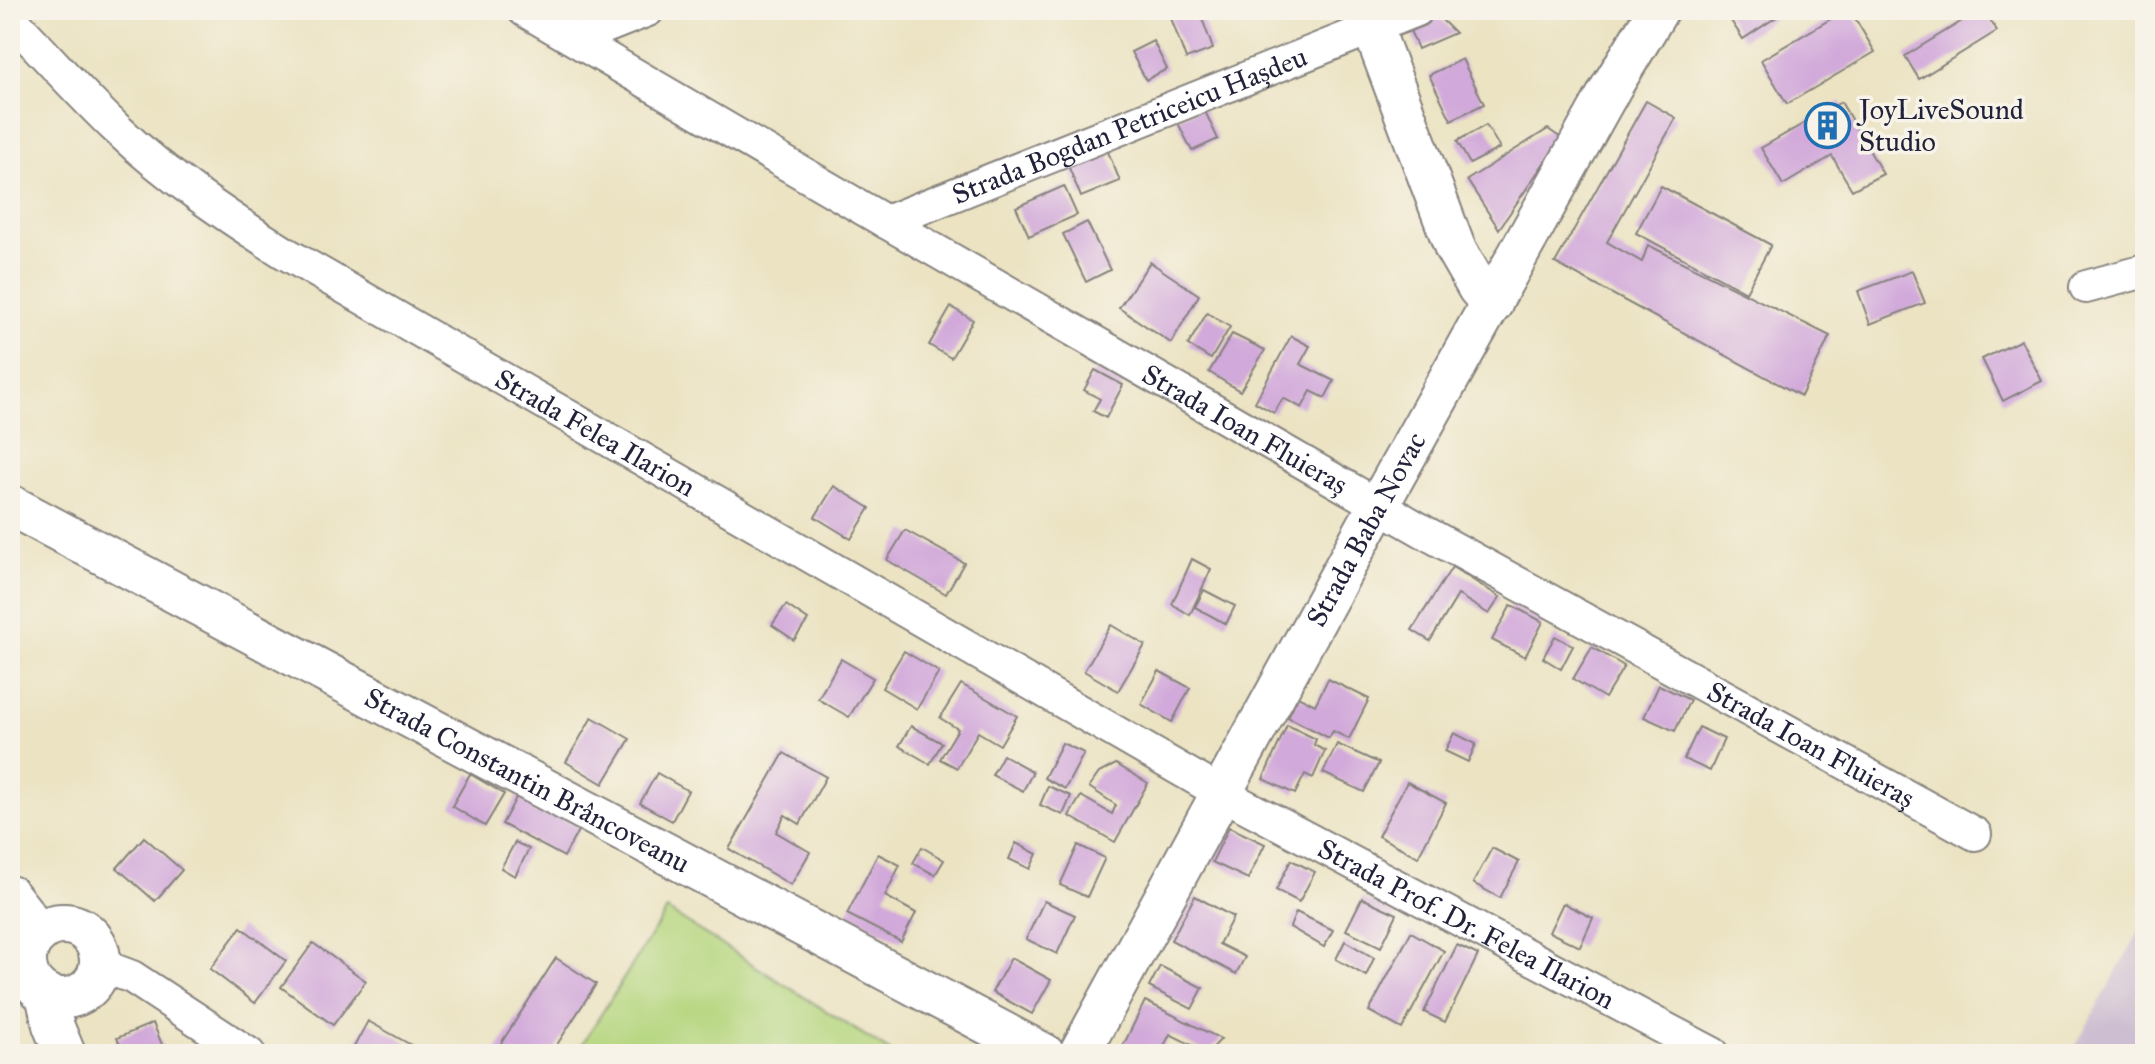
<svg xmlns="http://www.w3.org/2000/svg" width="2155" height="1064" font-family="'IM FELL Great Primer',serif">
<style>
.industrial{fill:#cebed1}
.green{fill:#b4d57d;stroke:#6b7c5c;stroke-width:2}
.building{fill:#d1a9da}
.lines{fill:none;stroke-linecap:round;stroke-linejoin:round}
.minor-casing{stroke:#86827e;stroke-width:36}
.tertiary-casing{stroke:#86827e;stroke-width:44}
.minor{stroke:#fff;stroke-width:32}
.tertiary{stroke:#fff;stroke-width:40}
.labels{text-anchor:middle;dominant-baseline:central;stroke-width:7;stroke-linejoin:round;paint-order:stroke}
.poi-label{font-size:28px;fill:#22223b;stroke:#f7f3e8;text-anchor:start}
.street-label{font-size:28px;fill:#22223b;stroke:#f7f3e8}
</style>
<rect width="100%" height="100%" fill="#f7f3e8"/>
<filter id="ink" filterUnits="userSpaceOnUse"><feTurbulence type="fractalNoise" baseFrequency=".0125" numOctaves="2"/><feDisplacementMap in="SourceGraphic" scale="16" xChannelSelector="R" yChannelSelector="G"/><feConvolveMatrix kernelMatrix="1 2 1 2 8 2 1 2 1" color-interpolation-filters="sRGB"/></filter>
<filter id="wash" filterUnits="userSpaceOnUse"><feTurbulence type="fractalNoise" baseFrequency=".006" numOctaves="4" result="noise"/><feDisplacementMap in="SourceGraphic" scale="32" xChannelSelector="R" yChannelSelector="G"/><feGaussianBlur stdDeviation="1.8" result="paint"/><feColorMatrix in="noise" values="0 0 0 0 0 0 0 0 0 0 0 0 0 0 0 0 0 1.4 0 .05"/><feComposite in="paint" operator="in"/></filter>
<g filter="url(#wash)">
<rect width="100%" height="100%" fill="#ebe3c2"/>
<path class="industrial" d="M 2145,921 L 2145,1054 L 2071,1054 Z"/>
<path class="green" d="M 667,910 L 894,1054 L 576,1054 Z"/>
<g id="blocks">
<g class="building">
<path d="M 1168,10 L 1199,10 L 1213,49 L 1186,59 Z"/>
<path d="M 1724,10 L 1787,10 L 1743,39 Z"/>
<path d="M 1846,10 L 1850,10 L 1875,52 L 1787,104 L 1761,60 Z"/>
<path d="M 1980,10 L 1984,10 L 1997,31 L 1919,79 L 1905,56 Z"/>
<path d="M 1436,14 L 1455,33 L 1418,49 L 1408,26 Z"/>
<path d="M 1153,41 L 1167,69 L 1146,80 L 1131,52 Z"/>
<path d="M 1462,59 L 1484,104 L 1451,120 L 1429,75 Z"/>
<path d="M 1646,101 L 1676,118 L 1607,242 L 1642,262 L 1648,245 L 1830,336 L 1801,396 L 1555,263 Z"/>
<path d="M 1841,102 L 1883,174 L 1852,190 L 1832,156 L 1783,185 L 1761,148 Z"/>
<path d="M 1203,107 L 1218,139 L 1192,151 L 1176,119 Z"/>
<path d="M 1486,125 L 1500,148 L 1470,164 L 1457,141 Z"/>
<path d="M 1548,129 L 1561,138 L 1499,229 L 1467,180 Z"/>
<path d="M 1106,147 L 1120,181 L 1081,197 L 1067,163 Z"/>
<path d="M 1064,186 L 1077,215 L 1029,236 L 1016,207 Z"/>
<path d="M 1661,186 L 1771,245 L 1746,292 L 1636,233 Z"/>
<path d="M 1087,222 L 1110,270 L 1086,282 L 1063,234 Z"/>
<path d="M 1150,262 L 1199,295 L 1171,343 L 1119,308 Z"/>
<path d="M 1912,271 L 1925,303 L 1870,324 L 1858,291 Z"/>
<path d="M 951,307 L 973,320 L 951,358 L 929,345 Z"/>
<path d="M 1207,313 L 1230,327 L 1211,359 L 1188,345 Z"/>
<path d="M 1232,334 L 1265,350 L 1240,391 L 1209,372 Z"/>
<path d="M 1291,336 L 1310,346 L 1300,364 L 1334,381 L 1325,398 L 1311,391 L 1302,408 L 1283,398 L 1274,413 L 1255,402 Z"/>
<path d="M 2021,340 L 2042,381 L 2003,401 L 1982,359 Z"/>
<path d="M 1095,370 L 1123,385 L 1106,418 L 1093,411 L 1100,399 L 1084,390 Z"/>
<path d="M 834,486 L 870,508 L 851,539 L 815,517 Z"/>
<path d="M 905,530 L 964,563 L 946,594 L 887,560 Z"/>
<path d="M 1192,559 L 1211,569 L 1190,615 L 1172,604 Z"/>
<path d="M 1452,567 L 1500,597 L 1489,614 L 1458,595 L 1430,641 L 1412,630 Z"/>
<path d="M 1204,590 L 1235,606 L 1226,624 L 1195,607 Z"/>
<path d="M 786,605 L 808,620 L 794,640 L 772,625 Z"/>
<path d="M 1511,605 L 1543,622 L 1525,657 L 1492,640 Z"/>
<path d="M 1111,625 L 1145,645 L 1118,691 L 1084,671 Z"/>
<path d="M 1555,636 L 1573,646 L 1561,669 L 1543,658 Z"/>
<path d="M 1592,647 L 1624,666 L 1605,698 L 1573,679 Z"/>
<path d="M 904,651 L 939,672 L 917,709 L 882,688 Z"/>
<path d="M 841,659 L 873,678 L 849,717 L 818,699 Z"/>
<path d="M 1159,671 L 1190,688 L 1172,722 L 1141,704 Z"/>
<path d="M 1328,679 L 1369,699 L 1349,739 L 1333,731 L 1329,738 L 1288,717 L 1298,696 L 1315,705 Z"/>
<path d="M 961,684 L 1017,716 L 1000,745 L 978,732 L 957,768 L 940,759 L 958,729 L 940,718 Z"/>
<path d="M 1659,685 L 1690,700 L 1675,731 L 1644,717 Z"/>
<path d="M 592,717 L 630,739 L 603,784 L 566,762 Z"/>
<path d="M 1287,725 L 1316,739 L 1314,745 L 1325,751 L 1313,778 L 1305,774 L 1295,794 L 1263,779 Z"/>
<path d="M 911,726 L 942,743 L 930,764 L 899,746 Z"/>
<path d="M 1699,727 L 1724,739 L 1710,771 L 1684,759 Z"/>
<path d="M 1454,733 L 1476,744 L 1468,762 L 1445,751 Z"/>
<path d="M 1062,743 L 1084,753 L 1065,789 L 1044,778 Z"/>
<path d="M 1337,744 L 1379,763 L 1364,792 L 1323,773 Z"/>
<path d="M 784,753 L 826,777 L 800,824 L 785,815 L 776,832 L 810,852 L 791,885 L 729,849 Z"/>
<path d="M 1003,755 L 1033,772 L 1023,791 L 992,775 Z"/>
<path d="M 1116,764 L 1148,783 L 1115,842 L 1069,816 L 1081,796 L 1112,814 L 1116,805 L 1089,787 L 1099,773 Z"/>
<path d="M 657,773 L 688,791 L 672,821 L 640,803 Z"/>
<path d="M 470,774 L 504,794 L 485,826 L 452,806 Z"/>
<path d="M 1407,782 L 1446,803 L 1418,857 L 1378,836 Z"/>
<path d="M 1048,786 L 1071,796 L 1063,815 L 1040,805 Z"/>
<path d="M 518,794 L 580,827 L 564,857 L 502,824 Z"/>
<path d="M 1229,827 L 1265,844 L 1248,879 L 1212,862 Z"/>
<path d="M 144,837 L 182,870 L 155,901 L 117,868 Z"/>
<path d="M 515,842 L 529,849 L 515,876 L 501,868 Z"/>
<path d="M 1016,843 L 1037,854 L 1030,869 L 1009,859 Z"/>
<path d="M 1078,845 L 1105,858 L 1087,897 L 1060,885 Z"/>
<path d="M 922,847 L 944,860 L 935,875 L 913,863 Z"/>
<path d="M 1492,848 L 1519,862 L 1500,898 L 1473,883 Z"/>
<path d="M 878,854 L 900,865 L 885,896 L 916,913 L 901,942 L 847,914 Z"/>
<path d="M 1291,860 L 1315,872 L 1299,902 L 1276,890 Z"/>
<path d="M 1195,896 L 1233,917 L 1219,944 L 1245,957 L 1236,974 L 1171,940 Z"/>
<path d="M 1362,898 L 1397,914 L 1381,947 L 1346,930 Z"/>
<path d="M 1044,901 L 1075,915 L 1057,954 L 1026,939 Z"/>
<path d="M 1563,903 L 1593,918 L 1580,947 L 1549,932 Z"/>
<path d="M 1296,912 L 1333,930 L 1324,947 L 1290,927 Z"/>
<path d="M 241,927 L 286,961 L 255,1003 L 210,969 Z"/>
<path d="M 1411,932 L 1444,951 L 1402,1029 L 1369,1011 Z"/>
<path d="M 1345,941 L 1374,958 L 1366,976 L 1336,959 Z"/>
<path d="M 313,943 L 366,981 L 333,1025 L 281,987 Z"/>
<path d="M 1457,945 L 1478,955 L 1445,1022 L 1424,1012 Z"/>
<path d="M 556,958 L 596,984 L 551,1054 L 494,1054 Z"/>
<path d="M 1011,958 L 1051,980 L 1032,1014 L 992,992 Z"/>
<path d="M 1160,966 L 1203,988 L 1192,1009 L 1149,987 Z"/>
<path d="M 1145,1001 L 1221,1039 L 1208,1053 L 1170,1034 L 1160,1054 L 1124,1054 L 1120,1052 Z"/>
<path d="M 368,1021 L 427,1054 L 350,1054 Z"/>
<path d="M 153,1023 L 166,1054 L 124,1054 L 117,1038 Z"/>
</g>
</g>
</g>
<g filter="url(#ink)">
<use href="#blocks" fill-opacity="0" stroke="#86827e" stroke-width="2"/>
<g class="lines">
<defs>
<g id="minor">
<path id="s1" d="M 524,10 L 886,222 L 1428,534 L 1975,834"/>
<path id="s2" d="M 10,18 C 46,55 80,94 117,129 C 168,177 226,216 285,253 L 1221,793 L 1713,1054"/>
<path d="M 575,39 L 648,10"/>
<path id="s3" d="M 886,222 L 1417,10"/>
<path d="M 2086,287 L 2145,271"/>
<path d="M 100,965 L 132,977 L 249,1054"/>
</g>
<g id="tertiary">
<path d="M 1366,10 L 1455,248 L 1478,288 L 1492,304"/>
<path id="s4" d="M 10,505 L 1044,1054"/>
<path d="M 10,896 L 39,933"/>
<circle cx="63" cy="961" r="37"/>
<path d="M 46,994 L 53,1025 L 65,1054"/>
<path id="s5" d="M 1079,1054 L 1378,506 L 1612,86 L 1658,10"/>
</g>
</defs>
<use href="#minor" class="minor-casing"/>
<use href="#tertiary" class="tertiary-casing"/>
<use href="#minor" class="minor"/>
<use href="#tertiary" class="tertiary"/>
</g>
</g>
<defs>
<symbol id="building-ring" viewBox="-11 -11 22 22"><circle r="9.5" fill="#f7f3e8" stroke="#1f6fb2" stroke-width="1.5"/><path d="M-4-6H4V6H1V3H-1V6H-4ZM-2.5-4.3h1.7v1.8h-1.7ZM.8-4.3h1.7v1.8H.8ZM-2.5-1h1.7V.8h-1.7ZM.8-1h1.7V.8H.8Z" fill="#1f6fb2"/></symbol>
</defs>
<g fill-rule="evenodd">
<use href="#building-ring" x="1802" y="100" width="51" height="51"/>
</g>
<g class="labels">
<g class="poi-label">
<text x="1859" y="109">JoyLiveSound<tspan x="1859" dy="32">Studio</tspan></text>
</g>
<g class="street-label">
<text stroke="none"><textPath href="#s3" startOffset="262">Strada Bogdan Petriceicu Hașdeu</textPath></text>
<text stroke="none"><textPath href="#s1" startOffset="834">Strada Ioan Fluieraș</textPath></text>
<text stroke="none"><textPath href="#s2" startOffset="722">Strada Felea Ilarion</textPath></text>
<text stroke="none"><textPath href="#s5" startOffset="598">Strada Baba Novac</textPath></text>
<text stroke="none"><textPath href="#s1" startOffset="1482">Strada Ioan Fluieraș</textPath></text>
<text stroke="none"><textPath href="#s4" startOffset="586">Strada Constantin Brâncoveanu</textPath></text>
<text stroke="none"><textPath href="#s2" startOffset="1722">Strada Prof. Dr. Felea Ilarion</textPath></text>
</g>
</g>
<rect width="2155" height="1064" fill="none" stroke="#f7f3e8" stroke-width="40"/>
</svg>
